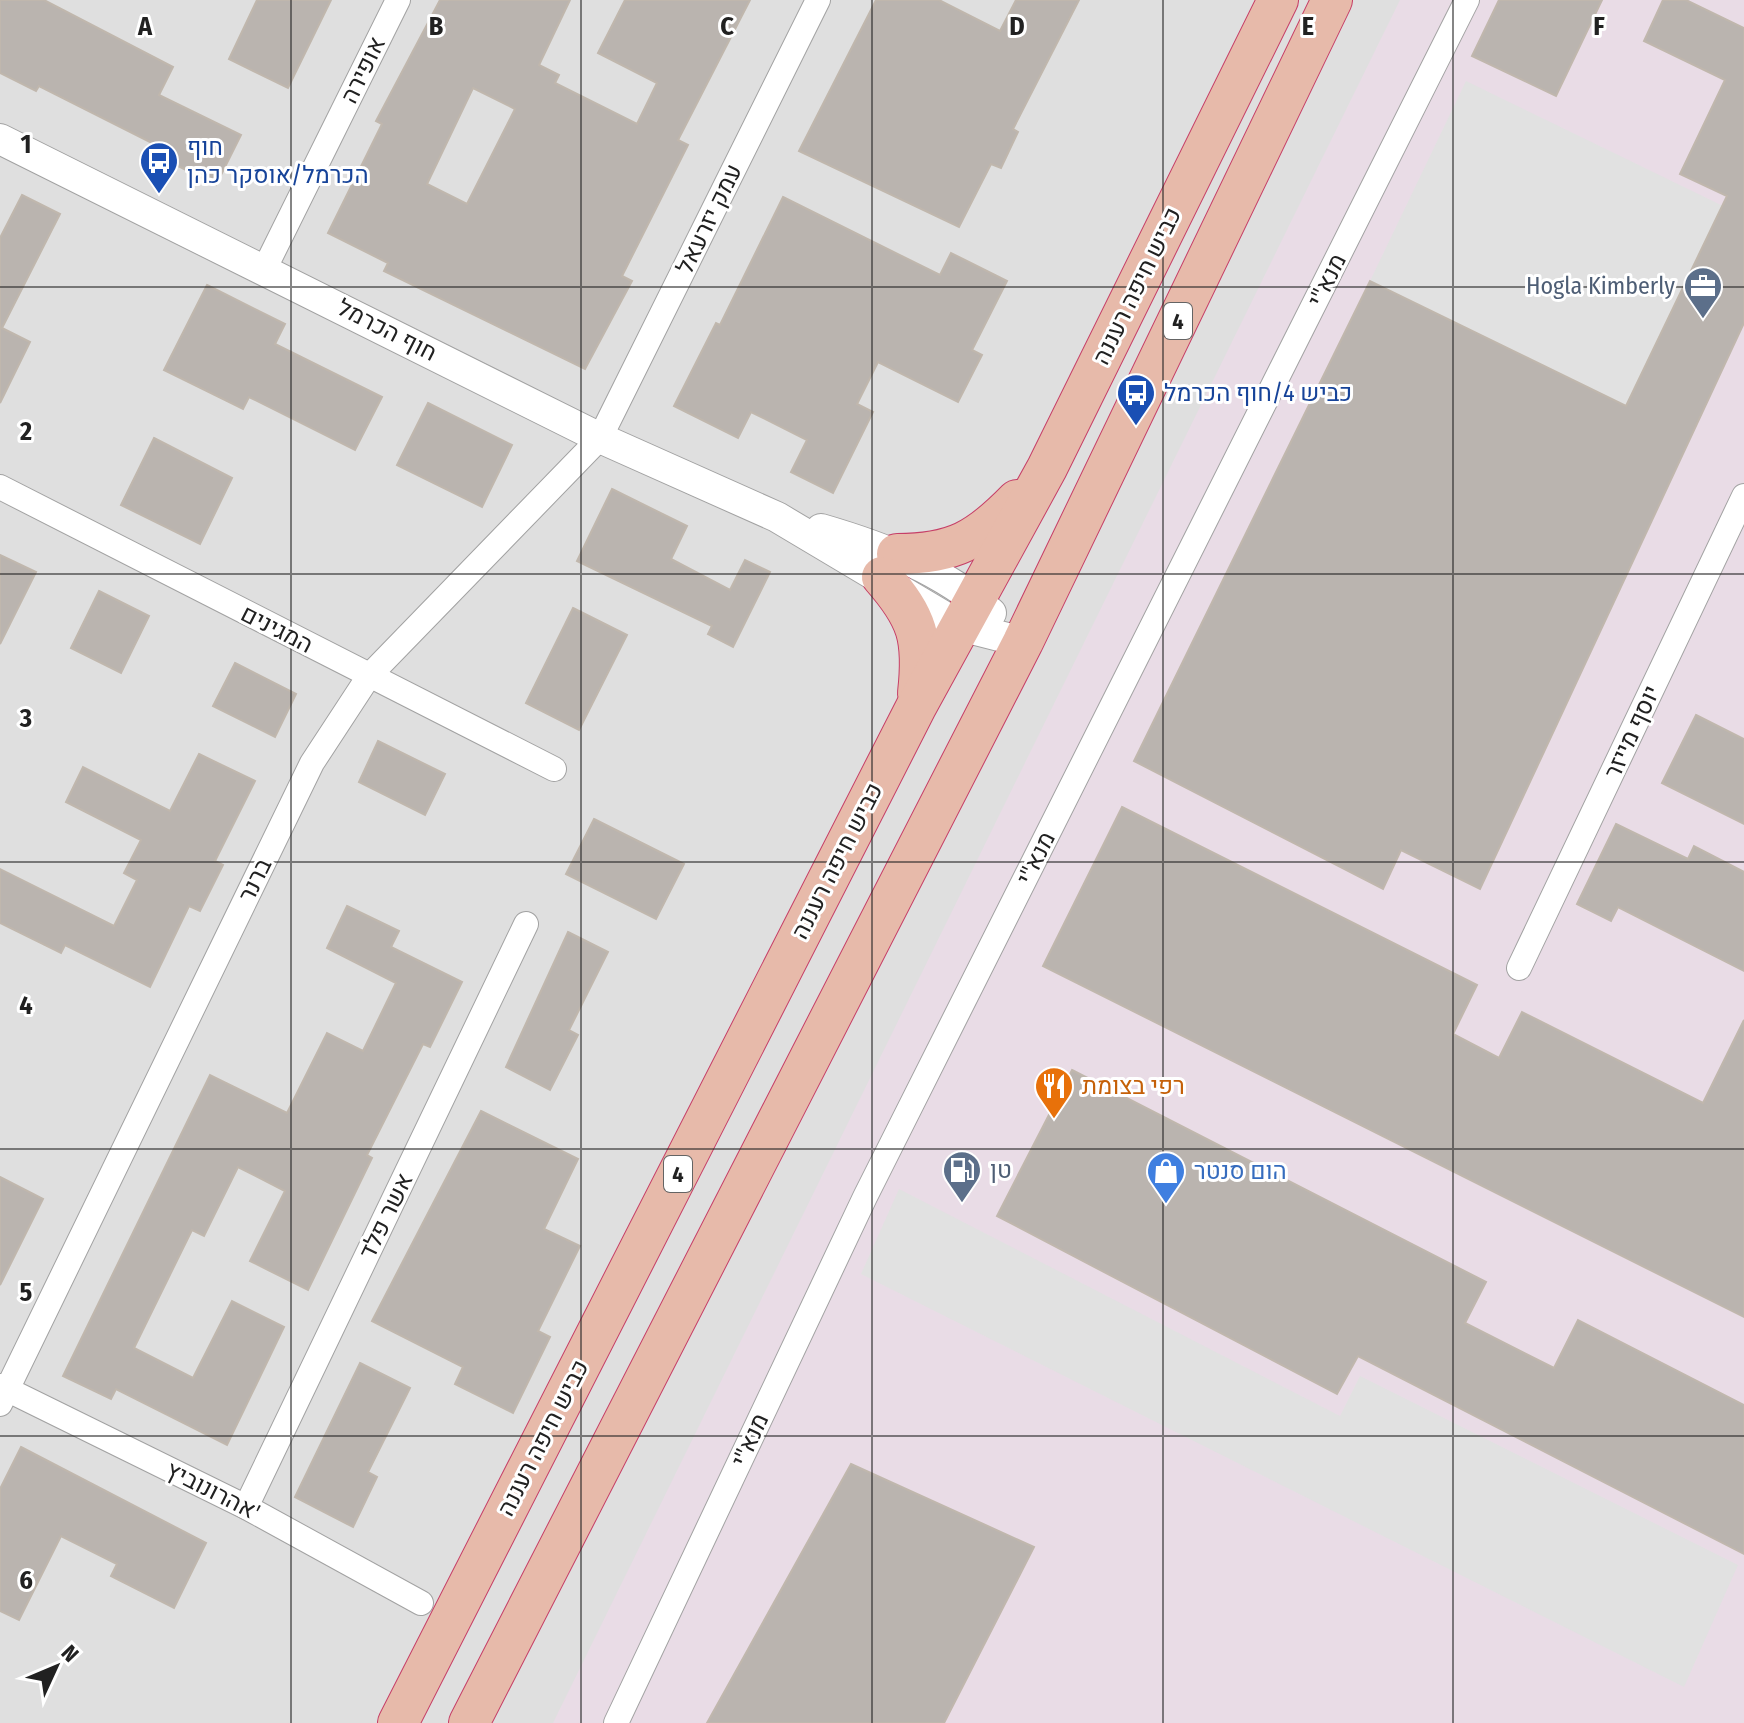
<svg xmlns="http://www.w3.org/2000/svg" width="1744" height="1723" font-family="'Fira Sans Condensed',Heebo,sans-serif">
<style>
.residential{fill:#dfdfdf}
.industrial{fill:#e9dce6}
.parking{fill:#e1e1e1}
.building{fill:#bab4af;stroke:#c0b7ad;stroke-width:2;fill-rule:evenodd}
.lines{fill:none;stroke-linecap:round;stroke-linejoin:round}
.minor-casing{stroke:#a2a2a2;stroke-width:26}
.tertiary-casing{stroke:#a2a2a2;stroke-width:32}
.trunk-casing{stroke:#c63f67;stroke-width:42}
.minor{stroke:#fff;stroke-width:24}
.tertiary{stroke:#fff;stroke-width:30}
.trunk{stroke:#e7baaa;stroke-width:40}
.grid{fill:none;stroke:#212121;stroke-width:2;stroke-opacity:0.55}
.labels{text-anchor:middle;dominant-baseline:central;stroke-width:6;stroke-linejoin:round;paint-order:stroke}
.shield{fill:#fff;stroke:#646464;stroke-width:2}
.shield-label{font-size:22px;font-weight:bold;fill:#212121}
.street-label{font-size:24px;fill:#212121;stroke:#fff}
.transit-label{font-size:24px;fill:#164399;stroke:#fff;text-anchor:start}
.service-label{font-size:24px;fill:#4e5e75;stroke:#fff;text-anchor:end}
.food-label{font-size:24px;fill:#c56008;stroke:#fff;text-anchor:start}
.shop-label{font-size:24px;fill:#366cbe;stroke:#fff;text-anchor:start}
.grid-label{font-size:26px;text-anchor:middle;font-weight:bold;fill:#212121;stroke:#fff;stroke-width:6;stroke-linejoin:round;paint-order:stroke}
</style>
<rect width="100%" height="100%" fill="#f0eee9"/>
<rect class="residential" x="0" y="0" width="1744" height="1723"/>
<path class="industrial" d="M 1400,0 L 1744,0 L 1744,1723 L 553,1723 Z"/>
<g class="parking">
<path d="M 1466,81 L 1723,206 L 1626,406 L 1370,281 Z"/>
<path d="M 899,1189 L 1340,1416 L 1360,1376 L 1738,1565 L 1684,1687 L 861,1274 Z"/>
</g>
<g class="building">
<path d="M 0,0 L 44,0 L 173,67 L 159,95 L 241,135 L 216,185 L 158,156 L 162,148 L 39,86 L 36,91 L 0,73 Z"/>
<path d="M 257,0 L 331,0 L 288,88 L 229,59 Z"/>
<path d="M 440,0 L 570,0 L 539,65 L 559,75 L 555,83 L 637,124 L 657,83 L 598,53 L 625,0 L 750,0 L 678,140 L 688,145 L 622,276 L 632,281 L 585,369 L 384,271 L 388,263 L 328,233 L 382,124 L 376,121 ZM 473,88 L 515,109 L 467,204 L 427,184 Z"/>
<path d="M 876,0 L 939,0 L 1000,31 L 1016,0 L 1079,0 L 1013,129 L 1018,132 L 1001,168 L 991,164 L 959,227 L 799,151 Z"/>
<path d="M 1499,0 L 1602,0 L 1556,96 L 1472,56 Z"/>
<path d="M 1663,0 L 1686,0 L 1744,28 L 1744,323 L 1480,889 L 1401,850 L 1383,889 L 1134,761 L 1370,281 L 1626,406 L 1727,196 L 1680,174 L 1725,80 L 1644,41 Z"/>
<path d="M 22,195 L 60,214 L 2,328 L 30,342 L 0,403 L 0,238 Z"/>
<path d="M 783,197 L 940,275 L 951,253 L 1007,281 L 972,350 L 982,355 L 958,402 L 878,362 L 857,404 L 873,412 L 833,493 L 791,472 L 807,440 L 751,412 L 738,438 L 674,406 L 716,323 L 720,325 Z"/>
<path d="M 207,285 L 285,324 L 275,344 L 382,397 L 355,450 L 249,397 L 243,409 L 164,370 Z"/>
<path d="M 428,403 L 512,445 L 482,507 L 397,465 Z"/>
<path d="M 154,438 L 232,478 L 200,544 L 121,505 Z"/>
<path d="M 612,489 L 687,526 L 671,559 L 730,590 L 745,560 L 770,572 L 733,647 L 708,634 L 712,626 L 577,561 Z"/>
<path d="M 0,555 L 36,572 L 0,644 Z"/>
<path d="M 99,591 L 149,616 L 121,673 L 71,648 Z"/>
<path d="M 573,608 L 627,635 L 579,730 L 526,703 Z"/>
<path d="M 235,663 L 296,694 L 275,737 L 213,706 Z"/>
<path d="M 1696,715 L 1744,739 L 1744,824 L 1662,783 Z"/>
<path d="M 378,741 L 445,774 L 425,815 L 359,782 Z"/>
<path d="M 199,754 L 255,781 L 215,861 L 223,865 L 200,911 L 189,906 L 150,987 L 65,945 L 61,953 L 0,923 L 0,869 L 114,926 L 137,880 L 124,873 L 141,840 L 66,802 L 83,767 L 170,811 Z"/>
<path d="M 1122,807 L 1477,985 L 1453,1034 L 1499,1058 L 1522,1012 L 1703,1103 L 1744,1020 L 1744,1317 L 1043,966 Z"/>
<path d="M 594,819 L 684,864 L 656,919 L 566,874 Z"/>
<path d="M 1616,824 L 1688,859 L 1694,846 L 1744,872 L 1744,971 L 1618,907 L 1611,921 L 1577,904 Z"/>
<path d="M 347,906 L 399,931 L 391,947 L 462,982 L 430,1047 L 423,1044 L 367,1155 L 372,1158 L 308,1290 L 250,1261 L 285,1191 L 238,1167 L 204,1236 L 192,1230 L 134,1348 L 193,1378 L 232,1301 L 284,1327 L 227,1445 L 116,1389 L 111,1399 L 63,1376 L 210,1075 L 287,1113 L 327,1033 L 363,1051 L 396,983 L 327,948 Z"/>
<path d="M 568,932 L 608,952 L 569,1030 L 578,1035 L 550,1090 L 506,1067 Z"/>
<path d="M 1072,1070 L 1486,1282 L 1465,1323 L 1554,1368 L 1578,1320 L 1744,1405 L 1744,1554 L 1358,1356 L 1337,1394 L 997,1216 Z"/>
<path d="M 481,1111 L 578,1159 L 544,1229 L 580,1246 L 538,1331 L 550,1337 L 513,1413 L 455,1384 L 463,1367 L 372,1321 Z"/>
<path d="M 0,1177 L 43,1199 L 0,1285 Z"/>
<path d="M 360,1363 L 410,1388 L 368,1472 L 377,1477 L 353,1527 L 295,1497 Z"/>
<path d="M 21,1447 L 206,1543 L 174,1608 L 111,1576 L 117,1564 L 61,1536 L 19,1620 L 0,1611 L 0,1489 Z"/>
<path d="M 851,1464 L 1034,1547 L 944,1723 L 707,1723 Z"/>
</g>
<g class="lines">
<defs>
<g id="minor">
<path d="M 265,268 L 398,0"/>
<path d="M 0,487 L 554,769"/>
<path d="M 1519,968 L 1744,496"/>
<path d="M 0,1386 L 246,1507 L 421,1603"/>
<path d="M 0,1404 L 312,763 L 369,676 L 600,438 L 818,0"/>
<path d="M 246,1507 L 526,924"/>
<path d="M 616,1723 L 865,1197 L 1467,0"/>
</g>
<g id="tertiary">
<path d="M 0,139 L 600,438 L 777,517 L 960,626 L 1023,642"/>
<path d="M 821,529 C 883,547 943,570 991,613"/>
</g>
<g id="trunk">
<path d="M 897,554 C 954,554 978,540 1017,500"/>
<path d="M 882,577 C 918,618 924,639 918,693"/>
<path d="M 398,1723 L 916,707 L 1047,468 L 1278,0"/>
<path d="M 469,1723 L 1023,642 L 1332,0"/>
</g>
</defs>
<use href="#minor" class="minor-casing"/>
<use href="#tertiary" class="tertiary-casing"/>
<use href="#trunk" class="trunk-casing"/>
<use href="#minor" class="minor"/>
<use href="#tertiary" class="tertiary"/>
<use href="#trunk" class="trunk"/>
</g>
<path class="grid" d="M 291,0 L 291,1723M 581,0 L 581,1723M 872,0 L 872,1723M 1163,0 L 1163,1723M 1453,0 L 1453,1723M 0,287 L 1744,287M 0,574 L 1744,574M 0,862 L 1744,862M 0,1149 L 1744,1149M 0,1436 L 1744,1436"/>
<defs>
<symbol id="bus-pin" viewBox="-11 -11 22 30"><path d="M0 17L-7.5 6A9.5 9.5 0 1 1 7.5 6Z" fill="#1a4fb4" stroke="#fff"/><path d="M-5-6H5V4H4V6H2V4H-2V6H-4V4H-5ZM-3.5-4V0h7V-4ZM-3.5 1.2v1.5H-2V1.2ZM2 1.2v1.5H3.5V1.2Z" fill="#fff"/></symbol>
<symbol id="office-pin" viewBox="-11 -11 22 30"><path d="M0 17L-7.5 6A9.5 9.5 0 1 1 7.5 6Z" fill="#5c6f8a" stroke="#fff"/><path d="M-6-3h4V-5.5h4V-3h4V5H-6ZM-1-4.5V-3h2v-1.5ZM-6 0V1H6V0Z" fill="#fff"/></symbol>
<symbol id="restaurant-pin" viewBox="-11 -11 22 30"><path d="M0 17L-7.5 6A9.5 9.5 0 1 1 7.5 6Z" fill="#e8710a" stroke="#fff"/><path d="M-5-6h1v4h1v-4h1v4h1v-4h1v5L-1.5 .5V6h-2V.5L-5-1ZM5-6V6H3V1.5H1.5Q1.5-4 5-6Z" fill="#fff"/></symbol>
<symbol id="fuel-pin" viewBox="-11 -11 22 30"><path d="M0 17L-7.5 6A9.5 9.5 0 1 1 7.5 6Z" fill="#5c6f8a" stroke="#fff"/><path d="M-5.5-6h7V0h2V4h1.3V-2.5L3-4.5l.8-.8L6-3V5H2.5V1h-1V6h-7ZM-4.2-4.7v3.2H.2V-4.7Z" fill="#fff"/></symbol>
<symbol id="shop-pin" viewBox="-11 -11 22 30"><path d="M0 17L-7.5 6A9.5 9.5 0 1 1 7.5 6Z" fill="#3f7fe0" stroke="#fff"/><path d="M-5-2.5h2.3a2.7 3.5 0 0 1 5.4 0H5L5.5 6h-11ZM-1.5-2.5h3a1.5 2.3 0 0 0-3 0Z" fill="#fff"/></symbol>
</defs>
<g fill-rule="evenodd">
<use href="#bus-pin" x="137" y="139" width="44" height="60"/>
<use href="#office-pin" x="1681" y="264" width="44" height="60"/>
<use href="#bus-pin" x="1114" y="371" width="44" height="60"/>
<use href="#restaurant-pin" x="1032" y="1064" width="44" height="60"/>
<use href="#fuel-pin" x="940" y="1148" width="44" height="60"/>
<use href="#shop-pin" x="1144" y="1149" width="44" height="60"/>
</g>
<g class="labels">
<g class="shield">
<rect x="1164" y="303" width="28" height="36" rx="6"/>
<rect x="664" y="1156" width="28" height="36" rx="6"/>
</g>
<g class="shield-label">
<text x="1178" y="321">4</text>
<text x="678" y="1174">4</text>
</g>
<g class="street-label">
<text transform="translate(363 70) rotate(-64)">אופירה</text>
<text transform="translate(709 219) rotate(-64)">עמק יזרעאל</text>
<text transform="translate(1327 280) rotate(-63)">מנא"י</text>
<text transform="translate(1137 286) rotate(-64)">כביש חיפה רעננה</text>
<text transform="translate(387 330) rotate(27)">חוף הכרמל</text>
<text transform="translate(277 629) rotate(27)">המגינים</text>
<text transform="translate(1632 732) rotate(-65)">יוסף מייזר</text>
<text transform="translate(1036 858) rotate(-63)">מנא"י</text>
<text transform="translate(837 861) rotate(-63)">כביש חיפה רעננה</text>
<text transform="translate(255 880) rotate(-64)">ברנר</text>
<text transform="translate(386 1216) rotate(-64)">אשר פלד</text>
<text transform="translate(543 1438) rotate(-63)">כביש חיפה רעננה</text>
<text transform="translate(750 1440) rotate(-65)">מנא"י</text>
<text transform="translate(213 1491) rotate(27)">אהרונוביץ'</text>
</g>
<g class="transit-label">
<text x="187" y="147">חוף<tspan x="187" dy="28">הכרמל/אוסקר כהן</tspan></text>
<text x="1164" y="393">כביש 4/חוף הכרמל</text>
</g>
<g class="service-label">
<text x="1675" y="286">Hogla Kimberly</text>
<text x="990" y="1170" text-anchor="start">טן</text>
</g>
<g class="food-label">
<text x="1082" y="1086">רפי בצומת</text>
</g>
<g class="shop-label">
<text x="1194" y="1171">הום סנטר</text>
</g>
</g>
<g class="grid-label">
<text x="145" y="35">A</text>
<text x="436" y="35">B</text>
<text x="727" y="35">C</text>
<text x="1017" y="35">D</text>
<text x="1308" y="35">E</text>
<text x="1599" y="35">F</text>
<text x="26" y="153">1</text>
<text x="26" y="440">2</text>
<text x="26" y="727">3</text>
<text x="26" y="1014">4</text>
<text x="26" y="1301">5</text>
<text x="26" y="1589">6</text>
</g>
<g transform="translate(56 1667) rotate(46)" stroke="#ffffff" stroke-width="6" paint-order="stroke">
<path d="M0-6L14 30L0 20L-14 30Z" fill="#212121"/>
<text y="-12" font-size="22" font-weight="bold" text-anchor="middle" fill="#212121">N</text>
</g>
</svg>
